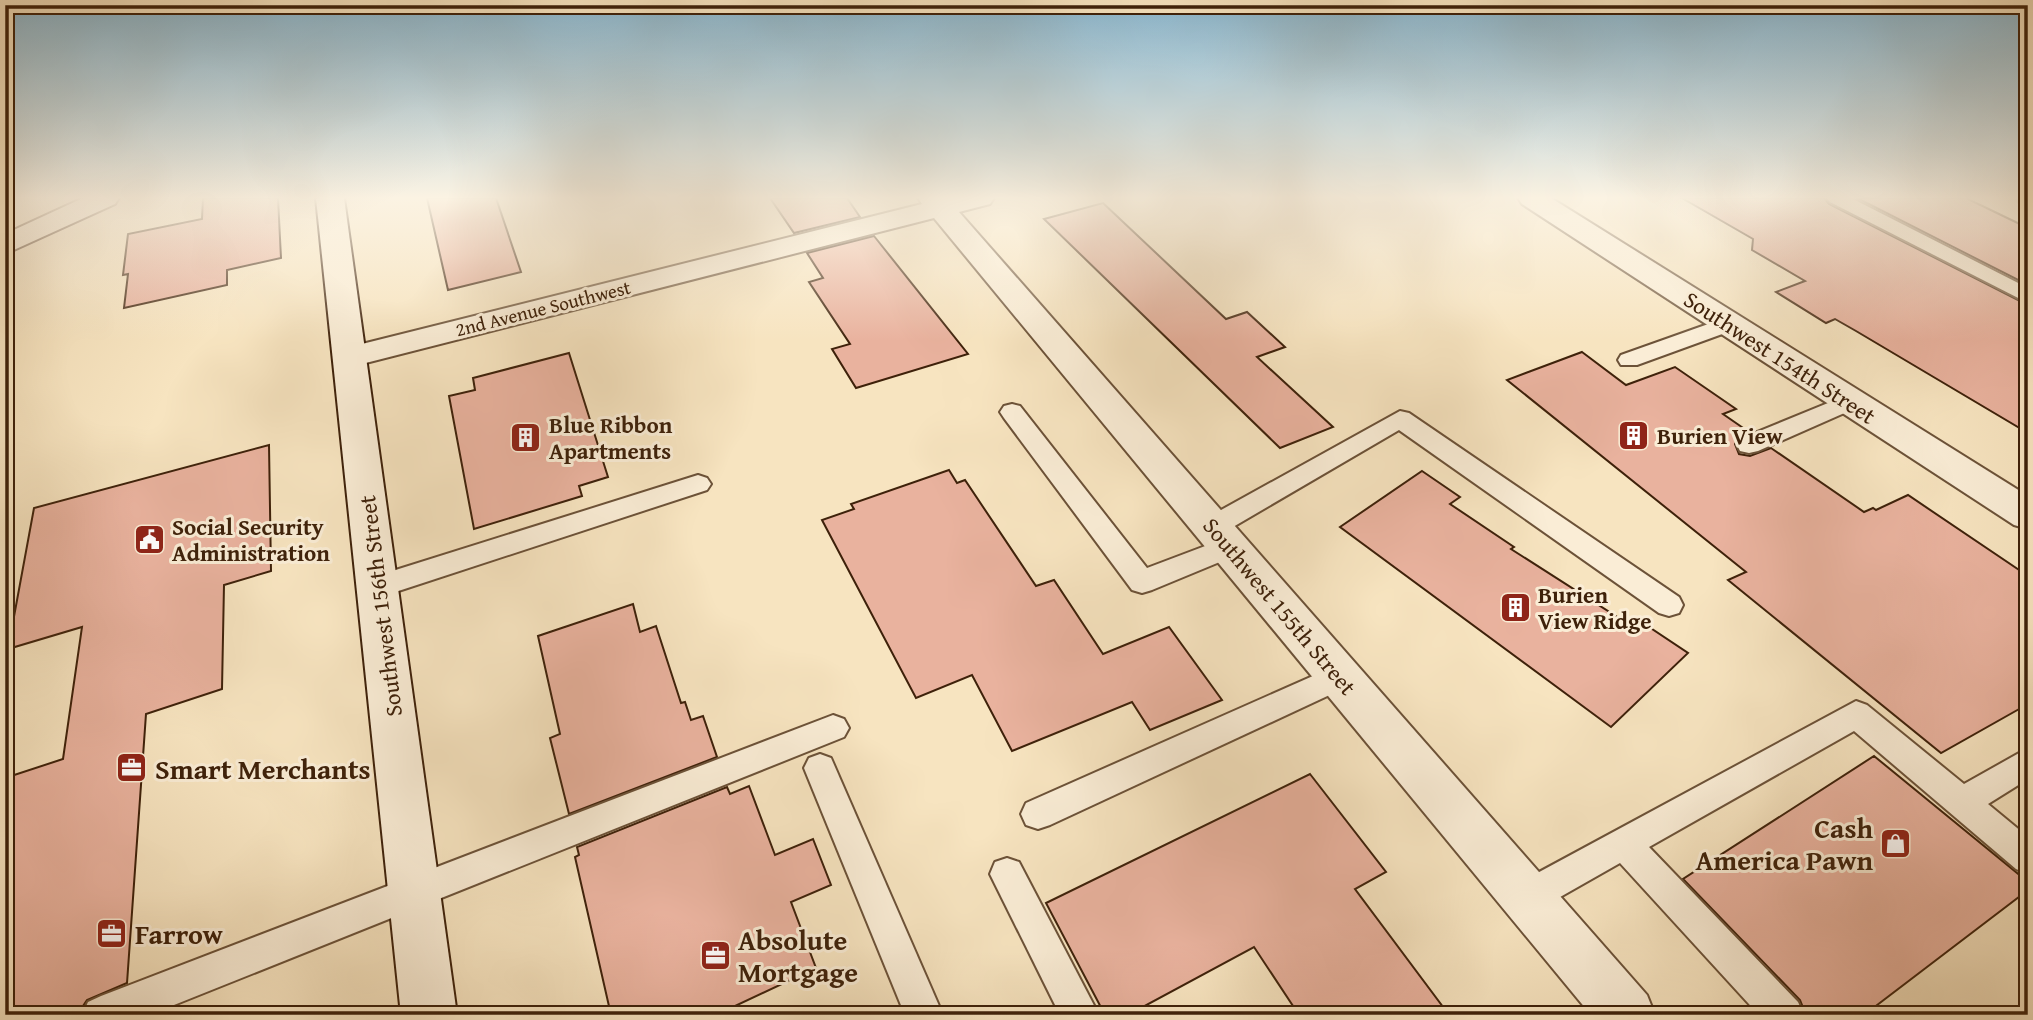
<svg xmlns="http://www.w3.org/2000/svg" width="2033" height="1020" font-family="'Gentium Book Plus',serif">
<style>
.building{fill:#e9b29e;stroke:#3e210a;stroke-width:2}
.lines{fill:none;stroke-linecap:round;stroke-linejoin:round}
.lane-casing{stroke:#6c5238;stroke-width:4}
.street-casing{stroke:#6c5238;stroke-width:4}
.secondary-casing{stroke:#3e210a;stroke-width:4}
.lane{fill:#faedd6;fill-rule:evenodd}
.street{fill:#faedd6;fill-rule:evenodd}
.secondary{fill:#faedd6;fill-rule:evenodd}
.labels{text-anchor:middle;dominant-baseline:central;stroke-width:6;stroke-linejoin:round;paint-order:stroke}
.far-street-label{font-size:19px;fill:#3e210a;stroke:#faedd6}
.street-label{font-size:23px;fill:#3e210a;stroke:#faedd6}
.poi-label{font-size:23px;font-weight:bold;fill:#3e210a;stroke:#faedd6;text-anchor:start}
.near-poi-label{font-size:28px;font-weight:bold;fill:#3e210a;stroke:#faedd6;text-anchor:start}
</style>
<rect width="100%" height="100%" fill="#f7e4c0"/>
<filter id="stains"><feTurbulence type="fractalNoise" baseFrequency=".00286" numOctaves="4"/><feColorMatrix values="0 0 0 0 .2 0 0 0 0 .09 0 0 0 0 .02 0 0 0 .5 -.17"/></filter>
<radialGradient id="worn" r=".72"><stop offset=".6" stop-color="#630" stop-opacity="0"/><stop offset="1" stop-color="#630" stop-opacity=".3"/></radialGradient>
<g class="building">
<path d="M 203,198 L 278,198 L 281,258 L 227,270 L 227,285 L 124,308 L 128,274 L 123,275 L 128,234 L 202,219 Z"/>
<path d="M 427,198 L 496,198 L 521,272 L 448,290 Z"/>
<path d="M 770,198 L 847,198 L 860,217 L 794,233 Z"/>
<path d="M 1682,198 L 1824,198 L 1829,204 L 2028,305 L 2028,433 L 1856,331 L 1835,319 L 1826,323 L 1776,292 L 1805,281 L 1752,250 L 1753,239 Z"/>
<path d="M 1857,198 L 1966,198 L 2028,228 L 2028,285 Z"/>
<path d="M 1103,203 L 1226,319 L 1247,312 L 1285,347 L 1257,357 L 1333,427 L 1280,448 L 1044,219 Z"/>
<path d="M 874,236 L 968,354 L 856,388 L 832,349 L 850,344 L 809,282 L 823,278 L 807,253 Z"/>
<path d="M 1582,352 L 1626,385 L 1675,367 L 1736,409 L 1723,414 L 1749,432 L 1739,437 L 1735,444 L 1739,454 L 1750,456 L 1771,448 L 1864,512 L 1873,508 L 1876,510 L 1908,495 L 2028,576 L 2028,704 L 1941,753 L 1728,580 L 1746,572 L 1507,380 Z"/>
<path d="M 569,353 L 608,477 L 579,486 L 582,496 L 474,529 L 449,396 L 475,390 L 473,378 Z"/>
<path d="M 269,445 L 271,571 L 224,585 L 222,689 L 146,714 L 127,983 L 87,1000 L 83,1006 L 60,1015 L 5,1015 L 5,778 L 63,759 L 82,627 L 8,649 L 34,508 Z"/>
<path d="M 949,470 L 957,483 L 965,480 L 1036,586 L 1054,580 L 1103,654 L 1169,627 L 1222,700 L 1150,730 L 1132,702 L 1012,751 L 972,675 L 916,698 L 822,520 L 854,509 L 851,504 Z"/>
<path d="M 1422,471 L 1460,497 L 1450,504 L 1514,547 L 1511,549 L 1633,627 L 1640,621 L 1688,653 L 1611,727 L 1340,527 Z"/>
<path d="M 633,604 L 640,632 L 656,626 L 681,703 L 685,702 L 691,720 L 703,716 L 717,757 L 569,814 L 550,738 L 560,734 L 538,636 Z"/>
<path d="M 1874,756 L 2028,882 L 2028,890 L 1864,1015 L 1806,1015 L 1800,1000 L 1683,879 Z"/>
<path d="M 1310,774 L 1386,872 L 1355,889 L 1449,1015 L 1299,1015 L 1254,947 L 1128,1015 L 1105,1015 L 1046,903 Z"/>
<path d="M 749,786 L 775,855 L 813,839 L 831,885 L 791,902 L 816,968 L 716,1015 L 611,1015 L 575,857 L 579,855 L 577,847 L 727,787 L 730,794 Z"/>
</g>
<g class="lines">
<defs>
<g id="lane">
<path d="M 1827,198 L 1851,198 L 2028,288 L 2028,303 L 1830,202 Z"/>
<path d="M 2017,198 L 2028,198 L 2028,205 L 2019,202 Z"/>
<path d="M 1728,317 L 1736,319 L 1739,324 L 1736,329 L 1637,365 L 1621,365 L 1618,360 L 1621,355 Z"/>
<path d="M 1850,394 L 1858,397 L 1862,402 L 1858,407 L 1758,451 L 1749,453 L 1740,451 L 1737,445 L 1740,439 Z"/>
<path d="M 1012,404 L 1020,406 L 1147,568 L 1229,537 L 1239,540 L 1243,547 L 1239,554 L 1152,590 L 1142,593 L 1132,590 L 1004,418 L 1000,412 L 1004,406 Z"/>
<path d="M 1400,411 L 1409,413 L 1679,597 L 1683,605 L 1679,613 L 1669,616 L 1659,613 L 1399,430 L 1221,534 L 1212,537 L 1203,534 L 1199,527 L 1203,520 Z"/>
<path d="M 698,475 L 707,478 L 711,484 L 707,490 L 377,598 L 367,595 L 363,587 L 367,579 Z"/>
<path d="M 1340,664 L 1351,667 L 1355,676 L 1351,685 L 1050,825 L 1038,829 L 1026,825 L 1021,814 L 1026,803 Z"/>
<path d="M 1856,701 L 1867,705 L 1964,784 L 2028,748 L 2028,779 L 1988,804 L 2028,837 L 2028,874 L 2016,869 L 1854,731 L 1649,847 L 1798,1002 L 1804,1015 L 1759,1015 L 1620,863 L 1539,909 L 1527,914 L 1515,909 L 1509,897 L 1515,885 Z"/>
<path d="M 833,715 L 844,719 L 849,728 L 844,737 L 149,1015 L 82,1015 L 88,1002 L 101,996 Z"/>
<path d="M 820,754 L 831,758 L 943,1015 L 905,1015 L 804,768 L 809,758 Z"/>
<path d="M 1007,858 L 1019,862 L 1099,1015 L 1060,1015 L 990,874 L 995,862 Z"/>
</g>
<g id="street">
<path d="M 918,198 L 994,198 L 990,204 L 959,212 L 1647,995 L 1655,1015 L 1591,1015 L 934,218 L 350,367 L 338,364 L 333,357 L 338,350 L 922,204 Z"/>
<path d="M 1518,198 L 1551,198 L 2028,496 L 2028,529 L 2014,525 L 1522,204 Z"/>
</g>
<g id="secondary">
<path d="M 83,198 L 119,198 L 115,204 L 5,254 L 5,234 Z"/>
<path d="M 316,198 L 344,198 L 457,1015 L 401,1015 Z"/>
</g>
</defs>
<use href="#lane" class="lane-casing"/>
<use href="#street" class="street-casing"/>
<use href="#secondary" class="secondary-casing"/>
<use href="#lane" class="lane"/>
<use href="#street" class="street"/>
<use href="#secondary" class="secondary"/>
</g>
<linearGradient id="sky" x2="0" y2="1"><stop stop-color="#8ab8d1"/><stop offset="0.58" stop-color="#fbf3e3"/><stop offset="1" stop-color="#fbf3e3" stop-opacity="0"/></linearGradient>
<rect width="2033" height="341" fill="url(#sky)"/>
<defs>
<symbol id="building-square" viewBox="-11 -11 22 22"><rect x="-9" y="-9" width="18" height="18" rx="4" fill="#8f2418" stroke="#faedd6"/><path d="M-4-6H4V6H1V3H-1V6H-4ZM-2.5-4.3h1.7v1.8h-1.7ZM.8-4.3h1.7v1.8H.8ZM-2.5-1h1.7V.8h-1.7ZM.8-1h1.7V.8H.8Z" fill="#fff"/></symbol>
<symbol id="civic-square" viewBox="-11 -11 22 22"><rect x="-9" y="-9" width="18" height="18" rx="4" fill="#8f2418" stroke="#faedd6"/><path d="M-.6-6.5H3V-4.5H.6V-3L4-1V1h2V6H-6V1h2V-1L-.6-3ZM-1.2 2.5V6h2.4V2.5Z" fill="#fff"/></symbol>
<symbol id="office-square" viewBox="-11 -11 22 22"><rect x="-9" y="-9" width="18" height="18" rx="4" fill="#8f2418" stroke="#faedd6"/><path d="M-6-3h4V-5.5h4V-3h4V5H-6ZM-1-4.5V-3h2v-1.5ZM-6 0V1H6V0Z" fill="#fff"/></symbol>
<symbol id="shop-square" viewBox="-11 -11 22 22"><rect x="-9" y="-9" width="18" height="18" rx="4" fill="#8f2418" stroke="#faedd6"/><path d="M-5-2.5h2.3a2.7 3.5 0 0 1 5.4 0H5L5.5 6h-11ZM-1.5-2.5h3a1.5 2.3 0 0 0-3 0Z" fill="#fff"/></symbol>
</defs>
<g fill-rule="evenodd">
<use href="#building-square" x="1616" y="418" width="35" height="35"/>
<use href="#building-square" x="508" y="420" width="35" height="35"/>
<use href="#civic-square" x="132" y="522" width="35" height="35"/>
<use href="#building-square" x="1498" y="590" width="35" height="35"/>
<use href="#office-square" x="114" y="750" width="35" height="35"/>
<use href="#shop-square" x="1878" y="826" width="35" height="35"/>
<use href="#office-square" x="94" y="916" width="35" height="35"/>
<use href="#office-square" x="698" y="938" width="35" height="35"/>
</g>
<g class="labels">
<g class="far-street-label">
<text transform="translate(543 308) rotate(-14)">2nd Avenue Southwest</text>
</g>
<g class="street-label">
<text transform="translate(1780 357) rotate(33)">Southwest 154th Street</text>
<text transform="translate(380 606) rotate(-97)">Southwest 156th Street</text>
<text transform="translate(1280 606) rotate(50)">Southwest 155th Street</text>
</g>
<g class="poi-label">
<text x="549" y="424">Blue Ribbon<tspan x="549" dy="26">Apartments</tspan></text>
<text x="1657" y="435">Burien View</text>
<text x="172" y="526">Social Security<tspan x="172" dy="26">Administration</tspan></text>
<text x="1538" y="594">Burien<tspan x="1538" dy="26">View Ridge</tspan></text>
</g>
<g class="near-poi-label">
<text x="155" y="768">Smart Merchants</text>
<text x="1873" y="827" text-anchor="end">Cash<tspan x="1873" dy="32">America Pawn</tspan></text>
<text x="135" y="933">Farrow</text>
<text x="738" y="939">Absolute<tspan x="738" dy="32">Mortgage</tspan></text>
</g>
</g>
<rect width="2033" height="1020" fill="none" stroke="#f7e4c0" stroke-width="28"/>
<rect x="7" y="7" width="2019" height="1006" fill="none" stroke="#3e210a" stroke-width="3.5"/>
<rect x="14" y="14" width="2005" height="992" fill="none" stroke="#3e210a" stroke-width="2"/>
<rect width="100%" height="100%" filter="url(#stains)"/>
<rect width="100%" height="100%" fill="url(#worn)"/>
</svg>
